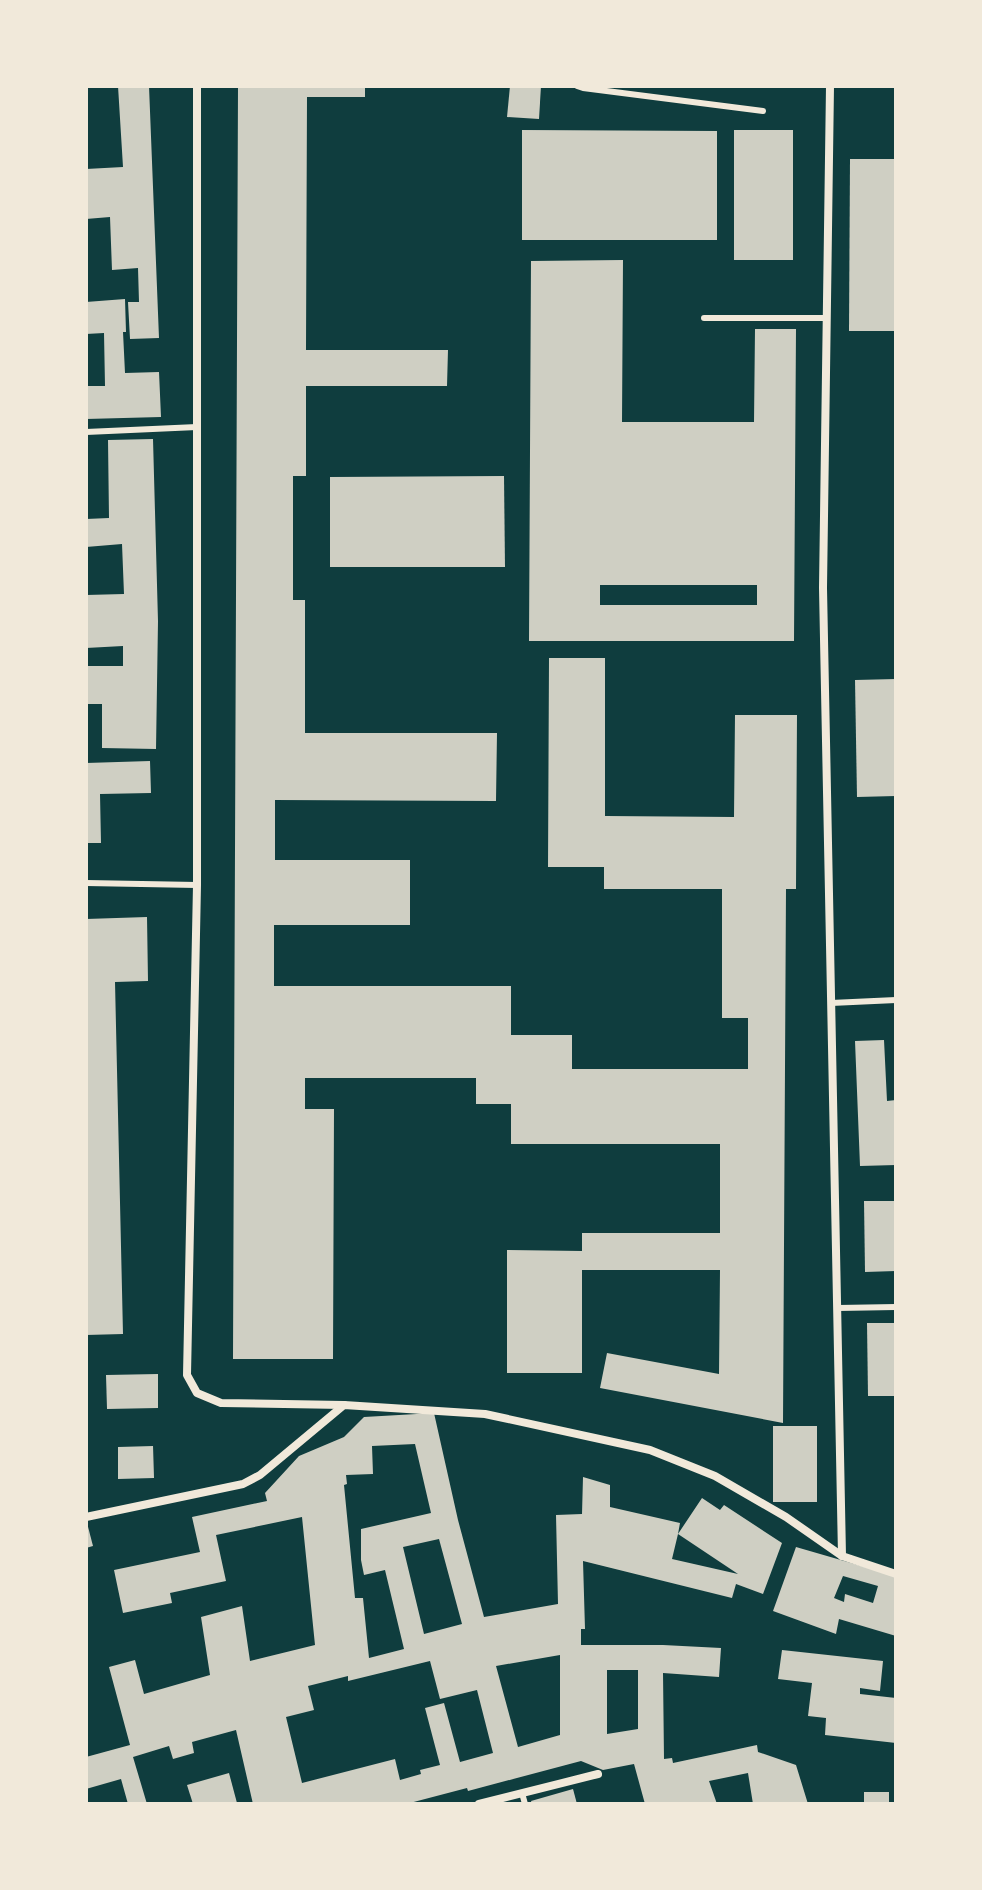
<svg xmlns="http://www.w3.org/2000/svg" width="982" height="1890" font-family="'Fira Sans',sans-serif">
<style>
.building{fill:#cfcfc3;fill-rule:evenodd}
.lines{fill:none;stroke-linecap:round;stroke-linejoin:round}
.service{stroke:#f1e9da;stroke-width:6}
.minor{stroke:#f1e9da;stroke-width:8}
</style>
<rect width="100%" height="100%" fill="#0f3d3e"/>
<g class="building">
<path d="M 118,86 L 149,86 L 159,338 L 130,339 L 128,302 L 139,302 L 138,268 L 112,270 L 110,217 L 86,219 L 86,169 L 123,167 Z"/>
<path d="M 238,86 L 365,86 L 365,97 L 307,97 L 306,350 L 448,350 L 447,386 L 306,386 L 306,476 L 293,476 L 293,600 L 305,600 L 305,733 L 497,733 L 496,801 L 275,800 L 275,860 L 410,860 L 410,925 L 274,925 L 274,986 L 511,986 L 511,1035 L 572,1035 L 572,1069 L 748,1069 L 748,1018 L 722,1018 L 722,889 L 604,889 L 604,867 L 548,867 L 549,658 L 605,658 L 605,816 L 734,817 L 735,715 L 797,715 L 796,889 L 786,889 L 783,1423 L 600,1388 L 607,1353 L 719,1374 L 720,1270 L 582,1270 L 582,1373 L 507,1373 L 507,1250 L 582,1251 L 582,1233 L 720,1233 L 720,1144 L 511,1144 L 511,1104 L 476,1104 L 476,1078 L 305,1078 L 305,1109 L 334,1109 L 333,1359 L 233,1359 Z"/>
<path d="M 510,86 L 541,86 L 539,119 L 507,117 Z"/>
<path d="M 522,130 L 717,131 L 717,240 L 522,240 Z"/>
<rect x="734" y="130" width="59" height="130"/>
<path d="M 850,159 L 896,159 L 896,331 L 849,331 Z"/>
<path d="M 623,260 L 622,422 L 754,422 L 755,329 L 796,329 L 794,641 L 529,641 L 531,261 ZM 600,585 L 757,585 L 757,605 L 600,605 Z"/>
<path d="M 125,299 L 126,332 L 123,332 L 125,373 L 159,372 L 161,417 L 86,419 L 86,386 L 105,386 L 104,333 L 86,334 L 86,302 Z"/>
<path d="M 153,439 L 158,621 L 156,749 L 102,748 L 102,704 L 86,704 L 86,666 L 123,666 L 123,646 L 86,648 L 86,595 L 124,594 L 122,544 L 86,547 L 86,519 L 109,518 L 108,440 Z"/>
<path d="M 504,476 L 505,567 L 330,567 L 330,477 Z"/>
<path d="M 896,679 L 896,796 L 857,797 L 855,680 Z"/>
<path d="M 150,761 L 151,793 L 100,794 L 101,843 L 86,843 L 86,763 Z"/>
<path d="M 147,917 L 148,981 L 115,982 L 123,1334 L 86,1335 L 86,919 Z"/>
<path d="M 884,1040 L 887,1101 L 896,1100 L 896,1165 L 860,1166 L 855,1041 Z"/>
<path d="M 864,1201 L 896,1201 L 896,1271 L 865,1272 Z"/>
<path d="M 867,1323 L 896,1323 L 896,1396 L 868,1396 Z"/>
<path d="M 158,1374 L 158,1408 L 107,1409 L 106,1375 Z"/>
<path d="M 434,1413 L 458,1520 L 484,1617 L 558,1604 L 556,1515 L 582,1514 L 583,1477 L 610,1485 L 610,1507 L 680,1523 L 678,1534 L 702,1498 L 720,1510 L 724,1505 L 782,1543 L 763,1594 L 736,1584 L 732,1598 L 583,1561 L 585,1629 L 581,1629 L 581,1645 L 663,1645 L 721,1648 L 719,1677 L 663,1673 L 664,1759 L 672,1758 L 673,1763 L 757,1745 L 758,1752 L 796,1765 L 808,1804 L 753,1804 L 748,1773 L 709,1781 L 717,1804 L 645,1804 L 634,1764 L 603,1770 L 581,1761 L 468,1791 L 467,1788 L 406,1804 L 253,1804 L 236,1730 L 192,1742 L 194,1753 L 173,1759 L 169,1746 L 133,1757 L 147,1804 L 128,1804 L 121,1779 L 86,1789 L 86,1757 L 130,1745 L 109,1667 L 135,1660 L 144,1694 L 210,1675 L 201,1617 L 242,1606 L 250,1661 L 315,1645 L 302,1517 L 216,1535 L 226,1581 L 170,1593 L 172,1603 L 123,1613 L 114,1570 L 200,1552 L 192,1517 L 267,1501 L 265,1493 L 299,1456 L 344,1437 L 364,1417 ZM 415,1444 L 431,1513 L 361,1529 L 361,1560 L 364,1575 L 385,1570 L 404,1649 L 369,1658 L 363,1598 L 355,1598 L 344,1485 L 347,1484 L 346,1475 L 373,1474 L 372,1446 ZM 678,1534 L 738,1574 L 672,1559 ZM 439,1539 L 462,1624 L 424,1634 L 403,1547 ZM 560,1655 L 560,1735 L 518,1747 L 496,1666 ZM 430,1661 L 440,1699 L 477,1690 L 493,1753 L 460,1762 L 444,1703 L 425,1708 L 440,1765 L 420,1770 L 421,1774 L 400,1780 L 395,1759 L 302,1783 L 286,1717 L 314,1710 L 308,1686 L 348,1676 L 348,1681 ZM 607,1670 L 638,1670 L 638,1729 L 607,1734 Z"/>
<rect x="773" y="1426" width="44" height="76"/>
<path d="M 153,1446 L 154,1478 L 118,1479 L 118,1447 Z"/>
<path d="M 86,1519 L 93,1546 L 86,1548 Z"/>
<path d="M 796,1547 L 896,1576 L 896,1636 L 839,1619 L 836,1634 L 773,1611 ZM 843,1576 L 878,1586 L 873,1603 L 845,1594 L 844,1602 L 834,1598 Z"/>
<path d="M 782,1650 L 883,1661 L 880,1691 L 860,1688 L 860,1694 L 896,1698 L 896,1743 L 825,1735 L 826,1718 L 808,1716 L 812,1683 L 778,1679 Z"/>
<path d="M 229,1773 L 237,1803 L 193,1804 L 187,1785 Z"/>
<path d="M 573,1789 L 577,1804 L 532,1804 L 531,1801 Z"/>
<rect x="864" y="1792" width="25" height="12"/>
</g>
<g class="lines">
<g class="service">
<path d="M 577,86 L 583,88 L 763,111"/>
<path d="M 704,318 L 826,318"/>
<path d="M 86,432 L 197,427"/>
<path d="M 86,883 L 197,885"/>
<path d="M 831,1003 L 896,1000"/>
<path d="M 838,1308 L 896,1307"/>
<path d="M 522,1793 L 525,1804"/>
</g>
<g class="minor">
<path d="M 197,86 L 197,885 L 187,1375 L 197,1393 L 221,1403 L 344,1405"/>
<path d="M 830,86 L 823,588 L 842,1556"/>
<path d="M 86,1517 L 243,1484 L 260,1475 L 344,1405 L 485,1414 L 650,1450 L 715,1476 L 786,1517 L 842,1556 L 896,1574"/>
<path d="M 479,1804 L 598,1774"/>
</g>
</g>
<rect width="982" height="1890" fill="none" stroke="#f1e9da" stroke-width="176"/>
</svg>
